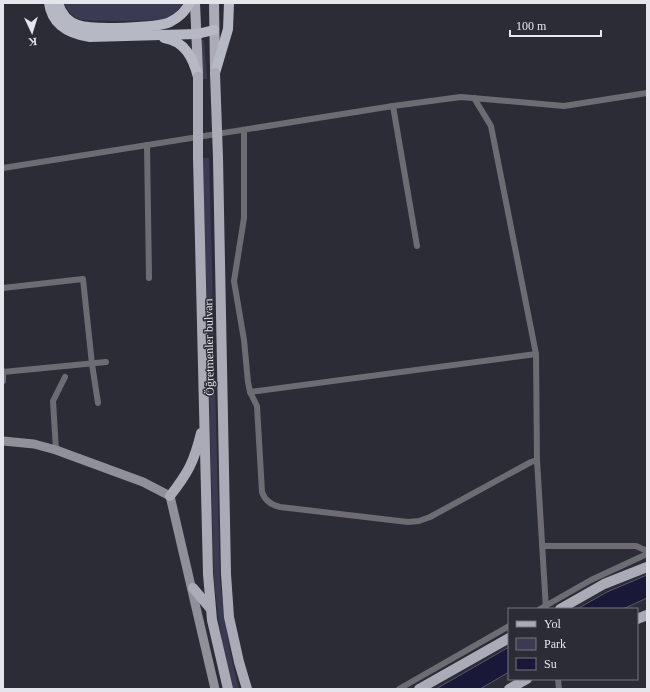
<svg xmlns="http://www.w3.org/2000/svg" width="650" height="692" font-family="'Times New Roman',serif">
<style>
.green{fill:#3a3b53}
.water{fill:#191839;stroke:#56566f}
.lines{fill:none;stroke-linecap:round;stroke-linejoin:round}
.minor{stroke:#6c6c72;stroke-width:6}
.secondary{stroke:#8f9098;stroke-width:9}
.primary{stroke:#aaabb6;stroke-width:10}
.trunk{stroke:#b6b8c4;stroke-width:10}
.primary-bridge{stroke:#aaabb6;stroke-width:10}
.labels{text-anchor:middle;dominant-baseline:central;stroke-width:3;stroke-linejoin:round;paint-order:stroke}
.street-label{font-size:12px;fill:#e5e5ec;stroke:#2b2c36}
</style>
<rect width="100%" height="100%" fill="#2b2c36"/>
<g class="green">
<path d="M 64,3 L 183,3 C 178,10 173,16 164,19 C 157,21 84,22 78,19 C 71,16 67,9 64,3 Z"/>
<path d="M 199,40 L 204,40 L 207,79 L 201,79 Z"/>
<path d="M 203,158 L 209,158 L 220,576 C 223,615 229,651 239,689 L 232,689 C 223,651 217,615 214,577 Z"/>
</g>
<g class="water">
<path d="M 647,575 L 647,598 L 623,609 L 577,609 L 607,592 Z"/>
<path d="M 509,647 L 509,672 L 480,689 L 436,689 Z"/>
</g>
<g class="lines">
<g class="minor">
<path d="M 474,98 L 491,126 L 536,354 L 537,460 L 546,609"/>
<path d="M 393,106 L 461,97 L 564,106 L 647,93"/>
<path d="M 244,130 L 244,218 L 234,281 L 244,340 L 248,382 L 250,392 L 257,406 L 262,492 C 265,501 271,505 280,507 L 408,522 L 419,521 L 430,517 L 531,462 L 537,460"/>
<path d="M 147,145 L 149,278"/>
<path d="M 3,168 L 393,106 L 417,246"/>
<path d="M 3,288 L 83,279 L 92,364 L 98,403"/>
<path d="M 3,371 L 3,381"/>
<path d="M 3,372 L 106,362"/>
<path d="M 250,392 L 536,354"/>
<path d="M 56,450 L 53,401 L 65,377"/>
<path d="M 542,546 L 636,546 L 647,551"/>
<path d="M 540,609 L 591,580 L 647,554"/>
<path d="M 558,679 L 559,689"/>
<path d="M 399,689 L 509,626"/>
</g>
<path class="secondary" d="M 3,441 L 34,444 L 56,450 L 143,482 L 170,496 L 215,689"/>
<g class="primary">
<path d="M 195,3 L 198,73"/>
<path d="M 214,3 L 215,69"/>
<path d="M 198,158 L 208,574 L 212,620 L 228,689"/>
<path d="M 218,158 L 226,574 L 229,617 L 239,662 L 247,689"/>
<path d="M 170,496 C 188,473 194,462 201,433"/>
<path d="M 193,588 L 210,608"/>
<path d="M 560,609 L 604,584 L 647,567"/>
<path d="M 637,619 L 647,615"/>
<path d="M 419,689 L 509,638"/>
<path d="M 509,689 L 527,679"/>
</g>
<g class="trunk">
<path d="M 49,3 C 52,25 70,34 90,37 L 197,34 L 214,30"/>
<path d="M 58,3 C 61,13 68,22 78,25 C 92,30 158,28 170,22 C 180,17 184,12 190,3"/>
<path d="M 164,38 C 185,41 193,58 198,77"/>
<path d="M 215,73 L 228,29 L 229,3"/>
</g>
<g class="primary-bridge">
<path d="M 215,73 L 218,158"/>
<path d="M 198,158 L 198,77"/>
</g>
</g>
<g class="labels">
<g class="street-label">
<text transform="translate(209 347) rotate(-91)">Öğretmenler bulvarı</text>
</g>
</g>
<rect width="650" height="692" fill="none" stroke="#e5e5ec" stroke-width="8"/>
<rect x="508" y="608" width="130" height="72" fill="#2b2c36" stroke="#75767f"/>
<rect x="516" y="621" width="20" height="6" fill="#aaabb6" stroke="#75767f"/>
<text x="544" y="628" font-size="12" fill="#e5e5ec">Yol</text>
<rect x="516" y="638" width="20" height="12" fill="#3a3b53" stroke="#75767f"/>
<text x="544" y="648" font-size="12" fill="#e5e5ec">Park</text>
<rect x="516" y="658" width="20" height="12" fill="#191839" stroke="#75767f"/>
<text x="544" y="668" font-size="12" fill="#e5e5ec">Su</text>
<g transform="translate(32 32) rotate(176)" stroke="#2b2c36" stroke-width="3" paint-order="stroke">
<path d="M0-3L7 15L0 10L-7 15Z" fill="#e5e5ec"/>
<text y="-6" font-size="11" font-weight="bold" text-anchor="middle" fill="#e5e5ec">K</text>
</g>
<path d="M510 30v6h91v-6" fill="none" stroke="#e5e5ec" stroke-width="2"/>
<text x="516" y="30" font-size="12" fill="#e5e5ec" stroke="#2b2c36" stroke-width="3" paint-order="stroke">100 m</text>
</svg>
